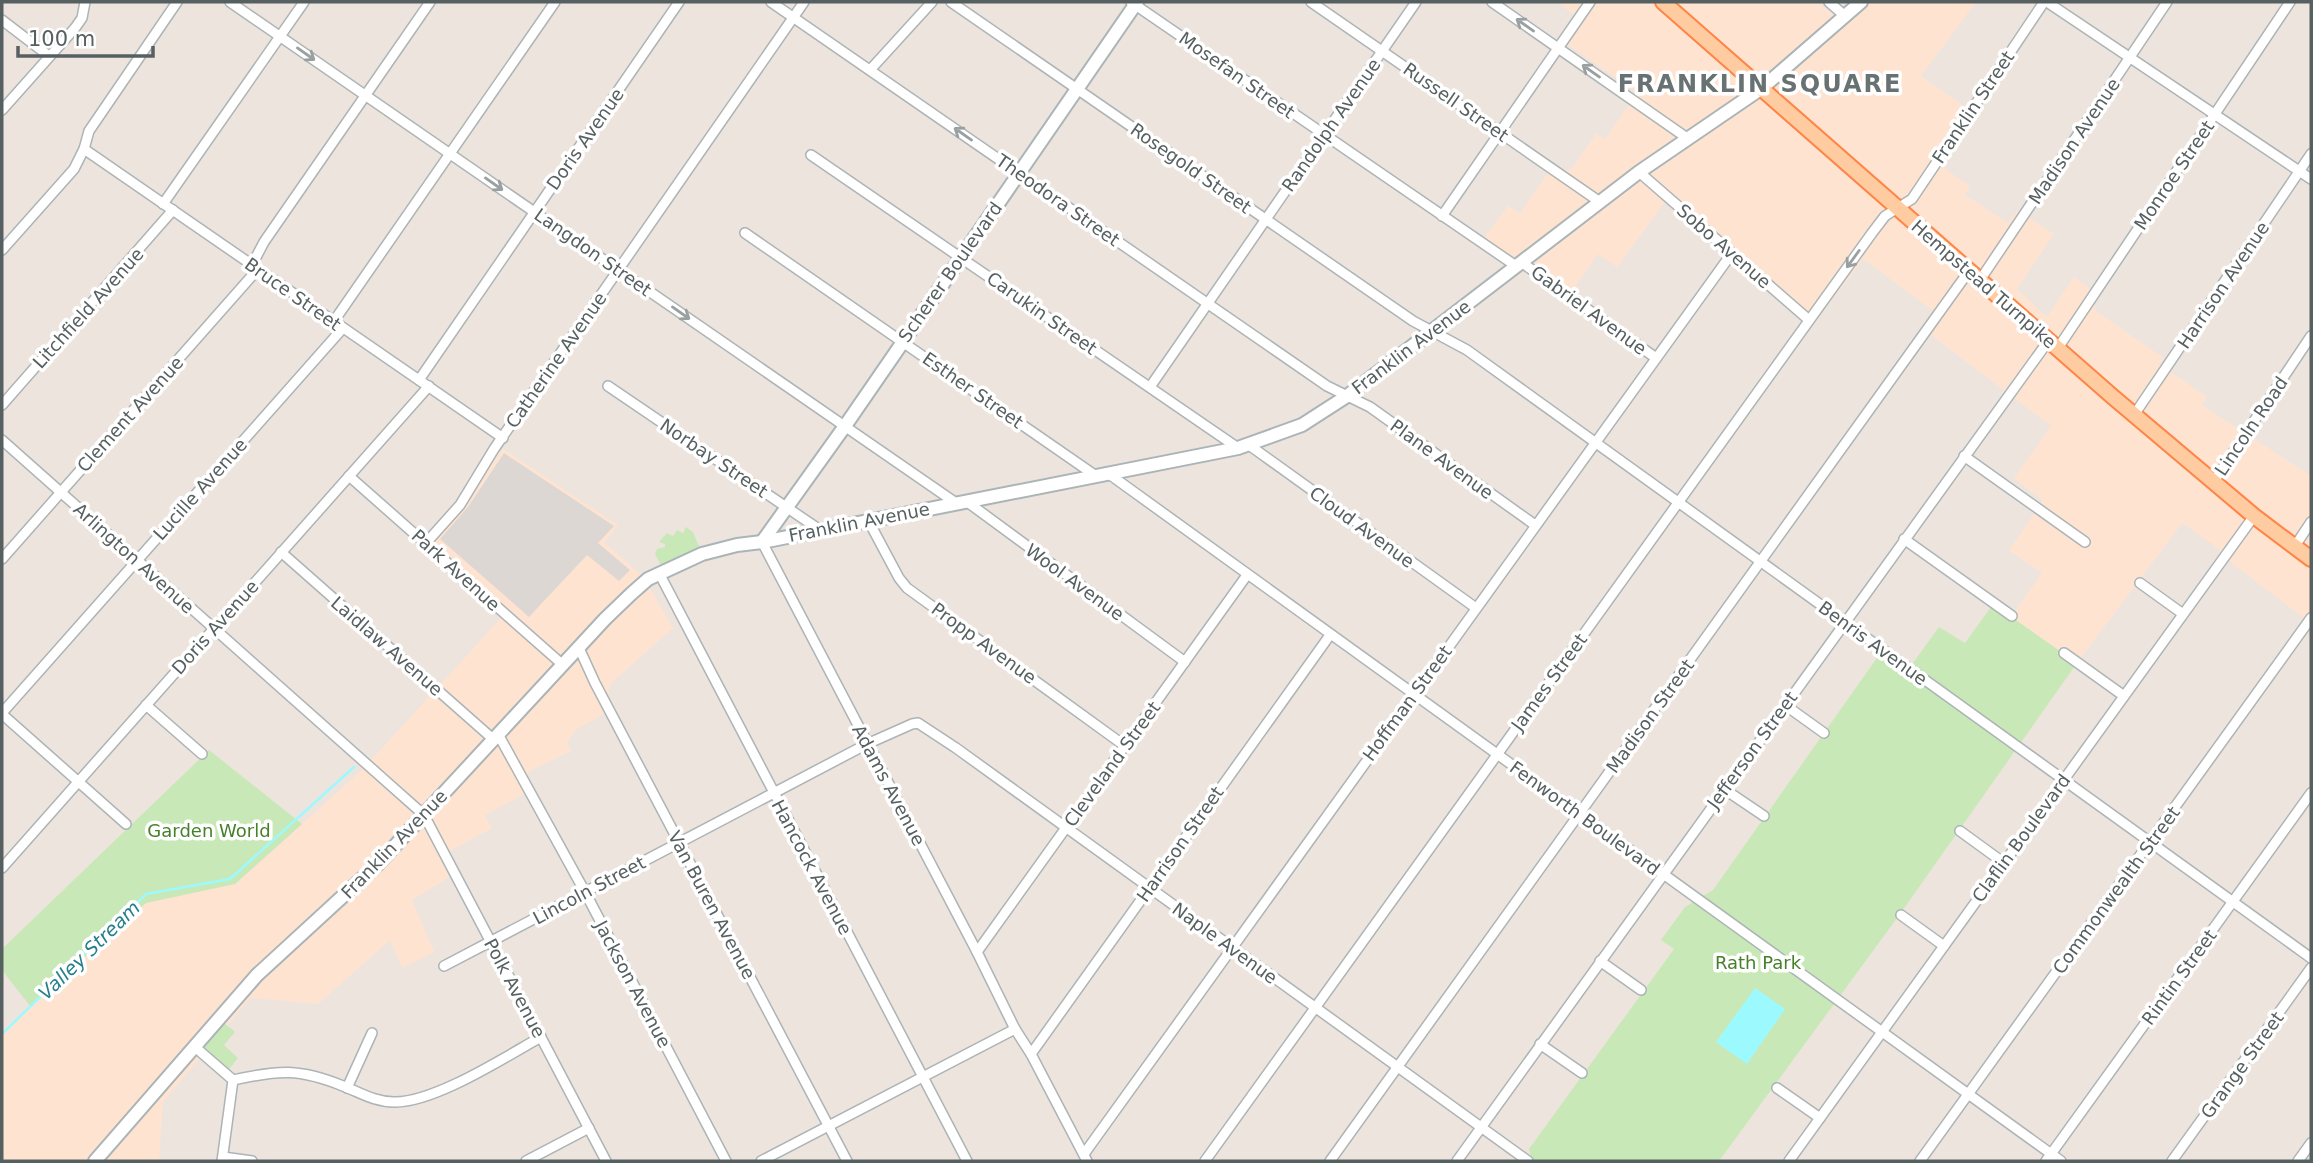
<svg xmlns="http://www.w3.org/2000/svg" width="2313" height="1163" font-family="'DejaVu Sans',sans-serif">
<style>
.commercial{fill:#ffe3d1}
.industrial{fill:#ddd7d3}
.green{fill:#c9e8b7}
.water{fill:#9cfaff}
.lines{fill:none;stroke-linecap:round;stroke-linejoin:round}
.stream{stroke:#9cfaff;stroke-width:2.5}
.street-casing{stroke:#acb4b6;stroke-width:12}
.secondary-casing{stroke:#abb4b6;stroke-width:16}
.primary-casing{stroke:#ff8445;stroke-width:18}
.street{stroke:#fff;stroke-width:9}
.secondary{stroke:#fff;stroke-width:12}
.primary{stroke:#ffcca1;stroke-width:14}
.oneway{stroke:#9aa0a0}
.labels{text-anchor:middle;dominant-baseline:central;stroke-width:7;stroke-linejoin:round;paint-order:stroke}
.street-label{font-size:18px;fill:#576061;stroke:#fff}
.park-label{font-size:18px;fill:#468029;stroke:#fff}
.water-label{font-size:19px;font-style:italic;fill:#267f8c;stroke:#fff}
.district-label{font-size:24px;font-weight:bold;letter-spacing:2px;fill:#687273;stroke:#fff}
</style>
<rect width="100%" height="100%" fill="#ede4de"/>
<g class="commercial">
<path d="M 1558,2 L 1818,2 L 1834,16 L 1853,2 L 1976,2 L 1921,76 L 1965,107 L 1931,159 L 1970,186 L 1965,195 L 2008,223 L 2018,210 L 2054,234 L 2017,289 L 2047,317 L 2074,277 L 2089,288 L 2096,311 L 2164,358 L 2159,364 L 2207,397 L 2202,405 L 2311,476 L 2311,623 L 2234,565 L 2215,546 L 2182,523 L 2077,663 L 2011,617 L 2042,573 L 2009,550 L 2043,501 L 2014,478 L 2051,426 L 1927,332 L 1939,315 L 1863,259 L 1811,327 L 1665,202 L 1617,267 L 1598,254 L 1569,295 L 1524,263 L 1517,268 L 1480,243 L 1508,206 L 1520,213 L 1549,172 L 1571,170 L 1596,134 L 1605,139 L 1637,93 L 1567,44 L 1582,22 Z"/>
<path d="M 503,449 L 618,525 L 604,543 L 642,575 L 673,628 L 610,684 L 606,713 L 577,729 L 567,741 L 571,751 L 528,772 L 526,793 L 485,815 L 492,828 L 444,854 L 454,874 L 412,900 L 434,952 L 402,968 L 390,940 L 318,1004 L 250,998 L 163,1102 L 159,1161 L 2,1161 L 2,1032 L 146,903 L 236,884 L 362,770 L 503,616 L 431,543 Z"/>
</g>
<path class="industrial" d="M 504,453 L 614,526 L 598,543 L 630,570 L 619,581 L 587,555 L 529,617 L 440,539 L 468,507 Z"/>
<g class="green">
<path d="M 686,527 L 693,532 L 702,554 L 664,571 L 655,554 L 657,549 L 665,547 L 665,544 L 659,542 L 667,533 L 673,536 L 677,530 L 683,533 Z"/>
<path d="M 1993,604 L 2077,663 L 1900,914 L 1719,1161 L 1532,1161 L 1529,1149 L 1674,949 L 1661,940 L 1685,907 L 1713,890 L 1879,655 L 1905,674 L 1939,627 L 1965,643 Z"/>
<path d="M 209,750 L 302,824 L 235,884 L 146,903 L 30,1006 L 2,970 L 2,949 Z"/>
<path d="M 219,1019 L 235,1032 L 224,1045 L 238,1058 L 226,1073 L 195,1047 Z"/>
</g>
<path class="water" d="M 1755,988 L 1785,1009 L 1747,1064 L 1716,1042 Z"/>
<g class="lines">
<path class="stream" d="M 2,1034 L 146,894 L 230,879 L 354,767"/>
<defs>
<g id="street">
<path d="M 230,2 L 956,503"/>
<path d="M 771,2 L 1327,386 L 1370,407 L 1535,525"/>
<path d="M 951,2 L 1413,321 L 1467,350 L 2311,958"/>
<path d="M 1131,2 L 1516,266"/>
<path d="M 1311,2 L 1600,202"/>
<path d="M 1492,2 L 1687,138"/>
<path d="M 1829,2 L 1845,16"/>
<path d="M 2047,2 L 2311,179"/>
<path d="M 2,20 L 49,56"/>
<path d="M 870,70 L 932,2"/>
<path d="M 2,110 L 75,28 L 82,18 L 85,2"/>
<path d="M 84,149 L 503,438"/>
<path d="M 811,155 L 1238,448"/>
<path d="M 1639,172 L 1809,320"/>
<path d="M 163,204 L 304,2"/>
<path d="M 1442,216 L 1590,2"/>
<path d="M 745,233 L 1096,476"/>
<path d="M 2,250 L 74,169 L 84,149 L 89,131 L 177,2"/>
<path d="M 1521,262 L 1656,358"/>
<path d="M 252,265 L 264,242 L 430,2"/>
<path d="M 1980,280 L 2167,2"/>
<path d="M 334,321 L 555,2"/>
<path d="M 2058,348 L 2290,2"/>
<path d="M 419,380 L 679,2"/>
<path d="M 608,386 L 820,530"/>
<path d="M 1150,387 L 1416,2"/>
<path d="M 2,405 L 173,210"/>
<path d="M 2134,415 L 2311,154"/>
<path d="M 2,440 L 424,815 L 606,1161"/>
<path d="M 1249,445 L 1476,608"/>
<path d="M 1964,456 L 2085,542"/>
<path d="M 1109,474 L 2061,1161"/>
<path d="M 349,476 L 563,665"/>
<path d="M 2214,481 L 2311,336"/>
<path d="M 966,501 L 1185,662"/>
<path d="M 868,520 L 899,578 L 907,588 L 1125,746"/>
<path d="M 1904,539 L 2012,616"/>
<path d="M 762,542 L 977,952 L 1015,1029 L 1031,1054 L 1087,1161"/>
<path d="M 426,543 L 460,505 L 494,449 L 804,2"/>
<path d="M 2295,546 L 2311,522"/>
<path d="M 281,552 L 493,739"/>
<path d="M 2,559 L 258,269"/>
<path d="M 659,573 L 967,1161"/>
<path d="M 2140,583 L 2183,614"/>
<path d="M 579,648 L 595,683 L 847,1161"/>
<path d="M 2064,653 L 2124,696"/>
<path d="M 146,705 L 202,754"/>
<path d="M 1785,705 L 1824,733"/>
<path d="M 2,713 L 343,328"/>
<path d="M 2,714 L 126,824"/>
<path d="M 498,734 L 585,892 L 726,1161"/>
<path d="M 1724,789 L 1764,816"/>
<path d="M 1960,831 L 2004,863"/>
<path d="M 2,868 L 429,386"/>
<path d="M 1901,915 L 1944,946"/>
<path d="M 977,952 L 1247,575"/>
<path d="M 1600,961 L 1641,990"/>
<path d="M 444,966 L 867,744 L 912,724 L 918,723 L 956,748 L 1528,1161"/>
<path d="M 1540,1044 L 1582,1073"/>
<path d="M 195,1047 L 233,1080 L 222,1161"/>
<path d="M 1031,1054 L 1330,635"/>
<path d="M 233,1080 C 279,1070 299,1068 343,1086 C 361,1093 375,1102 394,1102 C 434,1103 505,1057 541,1037"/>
<path d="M 347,1088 L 372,1033"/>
<path d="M 1777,1088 L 1820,1118"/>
<path d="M 1084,1154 L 1732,253"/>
<path d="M 223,1157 L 252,1161"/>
<path d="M 526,1161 L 589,1128"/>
<path d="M 761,1161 L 1015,1029"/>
<path d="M 1205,1161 L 1872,233 L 1885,216 L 1912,199 L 2044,2"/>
<path d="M 1330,1161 L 1969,271"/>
<path d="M 1457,1161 L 2049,340"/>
<path d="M 1789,1161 L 2254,516"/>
<path d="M 1920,1161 L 2311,618"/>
<path d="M 2046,1161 L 2311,793"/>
<path d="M 2172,1161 L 2311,968"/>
<path d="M 2298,1161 L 2311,1143"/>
</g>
<g id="secondary">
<path d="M 762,542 L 845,426 L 1137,2"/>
<path d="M 95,1161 L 257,975 L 379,863 L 605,619 L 631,594 L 648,579 L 702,554 L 737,545 L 762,542 L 1238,448 L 1302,425 L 1347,396 L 1639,172 L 1762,88 L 1861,2"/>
</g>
<path id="primary" d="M 1663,2 L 2113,397 L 2254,516 L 2311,559"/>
</defs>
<use href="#street" class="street-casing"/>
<use href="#secondary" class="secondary-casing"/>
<use href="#primary" class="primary-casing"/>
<use href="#street" class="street"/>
<use href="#secondary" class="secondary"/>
<use href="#primary" class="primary"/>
</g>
<defs><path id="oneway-shaft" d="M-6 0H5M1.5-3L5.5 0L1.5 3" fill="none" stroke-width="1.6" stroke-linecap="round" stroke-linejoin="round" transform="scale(1.75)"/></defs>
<g class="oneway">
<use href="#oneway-shaft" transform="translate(1525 25) rotate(-145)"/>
<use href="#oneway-shaft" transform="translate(306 54) rotate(35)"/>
<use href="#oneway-shaft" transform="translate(1591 71) rotate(-145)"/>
<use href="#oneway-shaft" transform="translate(963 134) rotate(-145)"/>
<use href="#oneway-shaft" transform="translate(494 184) rotate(35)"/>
<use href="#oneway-shaft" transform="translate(1853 259) rotate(126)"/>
<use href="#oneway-shaft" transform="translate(681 313) rotate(35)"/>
</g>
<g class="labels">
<g class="street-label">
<text transform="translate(1237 75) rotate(35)">Mosefan Street</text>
<text transform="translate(1456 102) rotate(35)">Russell Street</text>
<text transform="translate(1973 107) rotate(-56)">Franklin Street</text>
<text transform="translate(1331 125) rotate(-55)">Randolph Avenue</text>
<text transform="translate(585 139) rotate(-55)">Doris Avenue</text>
<text transform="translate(2074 141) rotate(-56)">Madison Avenue</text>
<text transform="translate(1191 168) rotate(35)">Rosegold Street</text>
<text transform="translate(2174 175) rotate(-56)">Monroe Street</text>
<text transform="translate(1058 200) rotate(35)">Theodora Street</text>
<text transform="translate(1724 246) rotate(41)">Sobo Avenue</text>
<text transform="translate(593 252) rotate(35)">Langdon Street</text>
<text transform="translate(950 272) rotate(-55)">Scherer Boulevard</text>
<text transform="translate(1984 284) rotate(41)">Hempstead Turnpike</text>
<text transform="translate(2223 285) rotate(-56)">Harrison Avenue</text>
<text transform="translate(293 294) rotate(35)">Bruce Street</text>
<text transform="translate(88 308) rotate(-48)">Litchfield Avenue</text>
<text transform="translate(1589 310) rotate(36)">Gabriel Avenue</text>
<text transform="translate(1042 313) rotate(35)">Carukin Street</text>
<text transform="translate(1411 347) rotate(-37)">Franklin Avenue</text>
<text transform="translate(556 360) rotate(-55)">Catherine Avenue</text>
<text transform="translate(973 390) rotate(35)">Esther Street</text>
<text transform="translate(130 414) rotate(-48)">Clement Avenue</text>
<text transform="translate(2251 426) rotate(-56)">Lincoln Road</text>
<text transform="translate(714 458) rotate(34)">Norbay Street</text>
<text transform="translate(1442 459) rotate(36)">Plane Avenue</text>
<text transform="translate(200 489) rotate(-48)">Lucille Avenue</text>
<text transform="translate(859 522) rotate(-11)">Franklin Avenue</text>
<text transform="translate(1362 527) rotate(36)">Cloud Avenue</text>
<text transform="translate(134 558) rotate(42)">Arlington Avenue</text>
<text transform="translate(456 570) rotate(42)">Park Avenue</text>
<text transform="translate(1075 582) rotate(36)">Wool Avenue</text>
<text transform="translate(215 627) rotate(-48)">Doris Avenue</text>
<text transform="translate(984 643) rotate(36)">Propp Avenue</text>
<text transform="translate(1873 643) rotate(36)">Benris Avenue</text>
<text transform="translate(387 646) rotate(41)">Laidlaw Avenue</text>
<text transform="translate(1549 682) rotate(-54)">James Street</text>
<text transform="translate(1407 703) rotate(-54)">Hoffman Street</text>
<text transform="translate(1650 716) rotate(-54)">Madison Street</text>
<text transform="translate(1752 750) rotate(-54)">Jefferson Street</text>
<text transform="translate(1112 764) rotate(-54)">Cleveland Street</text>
<text transform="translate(889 785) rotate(62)">Adams Avenue</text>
<text transform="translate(1585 818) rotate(36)">Fenworth Boulevard</text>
<text transform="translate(2021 838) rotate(-54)">Claflin Boulevard</text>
<text transform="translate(394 844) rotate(-46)">Franklin Avenue</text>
<text transform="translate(1180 844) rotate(-55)">Harrison Street</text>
<text transform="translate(812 867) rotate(62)">Hancock Avenue</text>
<text transform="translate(589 890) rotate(-28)">Lincoln Street</text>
<text transform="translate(2116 890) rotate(-54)">Commonwealth Street</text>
<text transform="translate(712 905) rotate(62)">Van Buren Avenue</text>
<text transform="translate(1225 943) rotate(36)">Naple Avenue</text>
<text transform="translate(2179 977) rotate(-54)">Rintin Street</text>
<text transform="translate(633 984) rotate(62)">Jackson Avenue</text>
<text transform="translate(515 988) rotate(62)">Polk Avenue</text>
<text transform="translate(2242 1065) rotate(-54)">Grange Street</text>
</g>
<g class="park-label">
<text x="209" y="830">Garden World</text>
<text x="1758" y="962">Rath Park</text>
</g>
<g class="water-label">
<text transform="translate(89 950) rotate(-44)">Valley Stream</text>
</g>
<g class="district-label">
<text x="1760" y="84">FRANKLIN SQUARE</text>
</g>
</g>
<rect width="2313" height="1163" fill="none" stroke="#576061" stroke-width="7"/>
<path d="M18 46v10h135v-10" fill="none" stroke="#576061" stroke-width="3.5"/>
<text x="28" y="46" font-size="21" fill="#576061" stroke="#ffffff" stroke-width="5" paint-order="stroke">100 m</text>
</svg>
